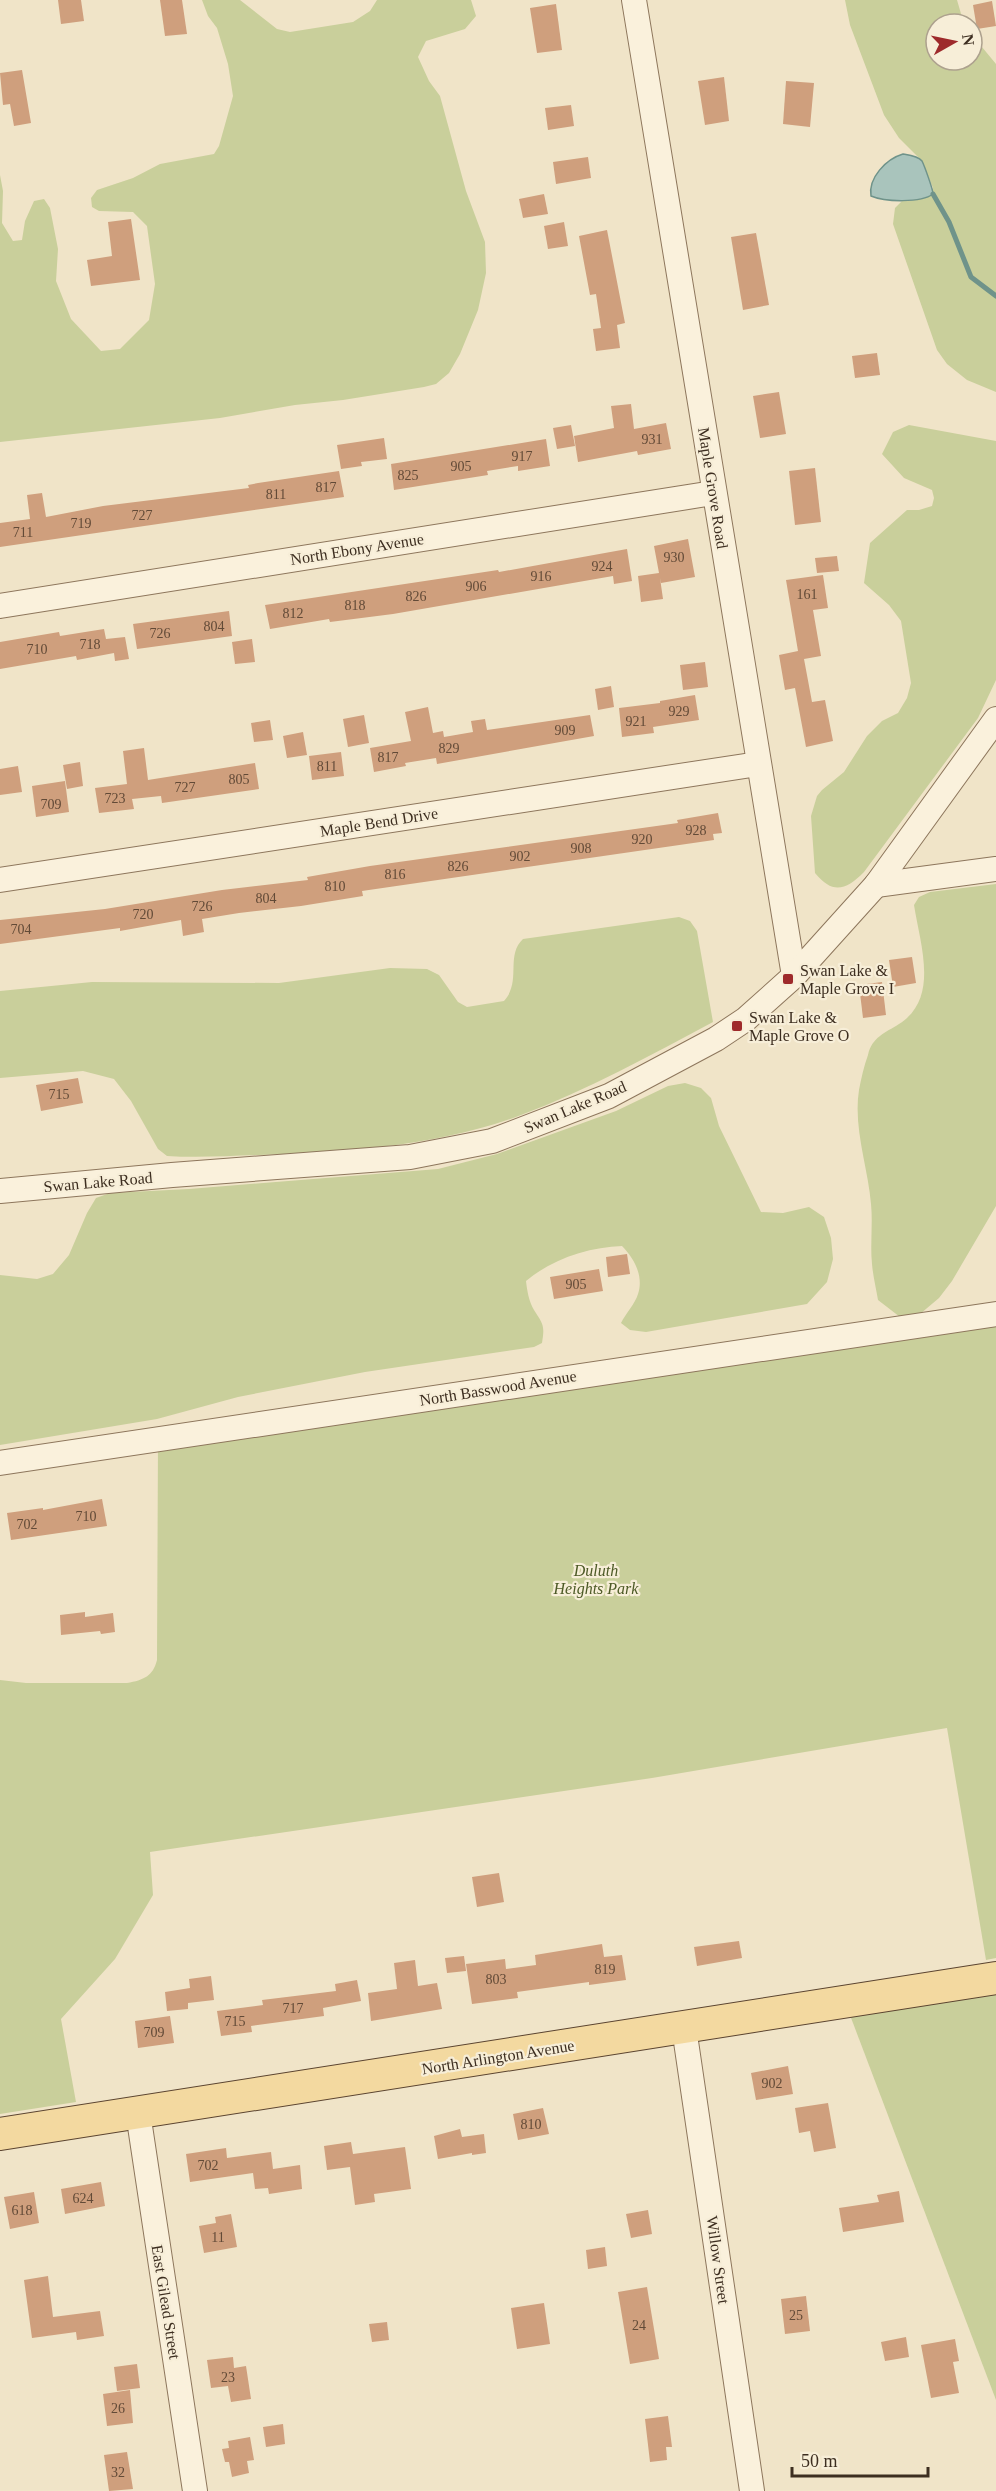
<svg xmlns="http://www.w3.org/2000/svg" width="996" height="2491" font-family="'Times New Roman',serif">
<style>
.green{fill:#c9cf9b}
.water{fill:#a9c4bc;stroke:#6f938a;stroke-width:1.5}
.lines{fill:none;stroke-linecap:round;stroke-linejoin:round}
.stream{stroke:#6f938a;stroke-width:5}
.building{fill:#cf9f7d}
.minor-casing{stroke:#8d765c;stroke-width:26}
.major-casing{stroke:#5b4430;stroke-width:34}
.minor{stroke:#faf1dc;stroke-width:24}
.major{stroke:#f3d9a0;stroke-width:32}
.poi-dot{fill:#9e2a2b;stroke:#f7eed8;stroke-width:2}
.labels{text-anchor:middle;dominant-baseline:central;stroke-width:4.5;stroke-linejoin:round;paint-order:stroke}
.number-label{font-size:14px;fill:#624a37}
.street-label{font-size:16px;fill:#3d2e20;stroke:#f7eed8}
.poi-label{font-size:16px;fill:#3d2e20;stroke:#f7eed8;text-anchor:start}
.park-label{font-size:16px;font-style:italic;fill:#4d5a26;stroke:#f7eed8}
</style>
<rect width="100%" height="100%" fill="#f0e4c8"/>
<g class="green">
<path d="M 202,0 L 240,0 L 277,29 L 290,32 L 353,22 L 370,11 L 377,0 L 471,0 L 476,16 L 465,29 L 426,41 L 418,57 L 429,81 L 440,96 L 466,191 L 485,242 L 486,273 L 478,310 L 460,354 L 449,373 L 436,384 L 424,387 L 343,400 L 295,405 L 220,418 L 0,442 L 0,175 L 3,191 L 2,223 L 13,241 L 22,240 L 25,221 L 34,201 L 44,199 L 50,208 L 58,249 L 56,281 L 71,319 L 101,351 L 120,349 L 149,320 L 155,284 L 147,226 L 133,212 L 99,211 L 92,207 L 91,198 L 97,190 L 133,178 L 160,164 L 214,154 L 219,146 L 233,96 L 228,64 L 217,28 L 208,16 Z"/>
<path d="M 845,0 L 957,0 L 964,24 L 936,24 L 936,60 L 972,60 L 972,35 L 996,64 L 996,392 L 967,380 L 947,364 L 937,350 L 893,224 L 895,208 L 903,200 L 922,199 L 933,188 L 922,161 L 899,138 L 884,115 L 850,25 Z"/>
<path d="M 909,425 L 996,441 L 996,680 L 978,718 L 864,872 C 846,890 833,895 815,873 L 811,816 L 817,796 L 822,790 L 844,772 L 867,736 L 882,721 L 898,713 L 907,698 L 911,683 L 901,621 L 889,605 L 864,583 L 870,543 L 907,510 L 919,510 L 932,506 L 934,498 L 932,490 L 904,478 L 882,454 L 893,432 Z"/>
<path d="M 996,884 L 996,1206 L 952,1281 L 939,1298 L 920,1314 L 900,1317 L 878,1300 C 876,1288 873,1276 872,1264 C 870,1244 873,1224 871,1204 C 868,1167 853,1128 859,1090 C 861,1079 864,1066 868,1055 C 872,1037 885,1033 899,1024 C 940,998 920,944 914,905 L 919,897 L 930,892 Z"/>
<path d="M 679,917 L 690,921 L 697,931 L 713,1022 C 651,1055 588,1090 521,1115 C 439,1146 345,1152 258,1155 C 228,1156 197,1158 167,1156 L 158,1149 L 131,1101 L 114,1079 L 83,1071 L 0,1078 L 0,991 L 92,982 L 279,983 L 390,968 L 427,969 L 439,975 L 458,1002 L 467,1007 L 504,1001 C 522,981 505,956 523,939 Z"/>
<path d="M 685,1083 L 701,1088 L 711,1098 L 719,1126 L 761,1212 L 783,1213 L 809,1207 L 824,1217 L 831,1238 L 833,1259 L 827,1282 L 807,1304 L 646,1332 L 630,1330 L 621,1323 C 626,1313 635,1304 638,1294 C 644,1276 634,1258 622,1246 C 589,1247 552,1259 526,1281 C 527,1290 529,1302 534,1310 C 543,1324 545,1325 542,1343 L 534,1347 L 365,1372 L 238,1397 L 157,1419 L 0,1445 L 0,1275 L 37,1279 L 53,1274 L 69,1255 L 87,1213 L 96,1198 L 110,1193 L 189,1189 L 438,1169 L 497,1154 L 616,1111 L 668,1086 Z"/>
<path d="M 996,1314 L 996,1958 L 986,1960 L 947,1728 L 652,1778 L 150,1852 L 153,1895 L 115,1959 L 61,2019 L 76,2102 L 0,2114 L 0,1680 L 26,1683 L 127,1683 C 144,1680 153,1676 157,1660 L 158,1440 Z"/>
<path d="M 996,1983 L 996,2400 L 845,2002 Z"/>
</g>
<path class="water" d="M 903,154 C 909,155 918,156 922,161 C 924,165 933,189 933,194 C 921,203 885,202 871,196 C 868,178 886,159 903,154 Z"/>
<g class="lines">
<path class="stream" d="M 933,194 L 949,222 L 971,277 L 996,296"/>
</g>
<g class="building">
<path d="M 58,0 L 81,0 L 84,21 L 61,24 Z"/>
<path d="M 160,0 L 182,0 L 187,34 L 165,36 Z"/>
<path d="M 992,1 L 996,26 L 977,29 L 973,5 Z"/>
<path d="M 556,4 L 562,50 L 537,53 L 530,8 Z"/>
<path d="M 22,70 L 31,123 L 14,126 L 10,104 L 3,105 L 0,73 Z"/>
<path d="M 724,77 L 729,121 L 705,125 L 698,81 Z"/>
<path d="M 786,81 L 814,83 L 810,127 L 783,124 Z"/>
<path d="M 571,105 L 574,126 L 548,130 L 545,108 Z"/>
<path d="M 588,157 L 591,178 L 556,184 L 553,162 Z"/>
<path d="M 544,194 L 548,214 L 523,218 L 519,199 Z"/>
<path d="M 131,219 L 140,280 L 91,286 L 87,260 L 112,256 L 108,222 Z"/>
<path d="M 564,222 L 568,246 L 548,249 L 544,226 Z"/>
<path d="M 607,230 L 625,323 L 617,325 L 620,348 L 596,351 L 593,329 L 601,328 L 596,294 L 590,295 L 579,236 Z"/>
<path d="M 756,233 L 769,305 L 743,310 L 731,237 Z"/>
<path d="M 877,353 L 880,375 L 855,378 L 852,356 Z"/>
<path d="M 779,392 L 786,434 L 760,438 L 753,396 Z"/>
<path d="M 631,404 L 634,429 L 666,423 L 671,449 L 638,455 L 637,451 L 578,462 L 574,436 L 614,428 L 611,406 Z"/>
<path d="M 571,425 L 575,446 L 557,449 L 553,428 Z"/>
<path d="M 384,438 L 387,459 L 361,462 L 362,466 L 341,469 L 337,445 Z"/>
<path d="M 546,439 L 550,466 L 518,471 L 518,466 L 487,471 L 488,475 L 394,490 L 391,464 Z"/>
<path d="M 815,468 L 821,522 L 795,525 L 789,471 Z"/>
<path d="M 339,471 L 344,497 L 0,547 L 0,523 L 30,519 L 27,495 L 42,493 L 46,517 L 103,506 L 249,488 L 248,485 L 258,483 Z"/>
<path d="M 688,539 L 695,577 L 661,583 L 660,578 L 663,599 L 641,602 L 638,576 L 659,573 L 654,546 Z"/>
<path d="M 627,549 L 632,581 L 614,584 L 613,576 L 393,614 L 330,622 L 329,619 L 270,629 L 265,605 L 498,570 L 499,572 Z"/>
<path d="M 837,556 L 839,571 L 817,573 L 815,558 Z"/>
<path d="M 823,575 L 828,608 L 813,610 L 821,656 L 804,659 L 812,702 L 825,700 L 833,741 L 806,747 L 795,688 L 785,690 L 779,655 L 798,651 L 786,580 Z"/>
<path d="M 229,611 L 232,636 L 137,649 L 133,624 Z"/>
<path d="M 104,629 L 106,639 L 125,637 L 129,659 L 115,661 L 114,653 L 77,660 L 76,656 L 0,669 L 0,642 L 59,632 L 60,636 Z"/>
<path d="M 252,639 L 255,662 L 235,664 L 232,642 Z"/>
<path d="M 705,662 L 708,687 L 683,690 L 680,665 Z"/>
<path d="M 611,686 L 614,707 L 598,710 L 595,689 Z"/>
<path d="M 695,695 L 699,720 L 653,727 L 654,733 L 622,737 L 619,708 L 660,703 L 660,701 Z"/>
<path d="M 428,707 L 433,733 L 443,731 L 444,737 L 473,732 L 471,721 L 485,719 L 487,730 L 590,715 L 594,736 L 437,764 L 436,758 L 405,763 L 406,766 L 374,772 L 370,748 L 411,741 L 405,712 Z"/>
<path d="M 364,715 L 369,743 L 348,747 L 343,719 Z"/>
<path d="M 270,720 L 273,740 L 254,742 L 251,723 Z"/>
<path d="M 303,732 L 307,755 L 287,758 L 283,736 Z"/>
<path d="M 144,748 L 148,780 L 255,763 L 259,789 L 162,803 L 161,796 L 132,799 L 134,809 L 99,813 L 95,788 L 127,784 L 123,751 Z"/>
<path d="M 341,752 L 344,776 L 312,780 L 309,756 Z"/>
<path d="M 80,762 L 83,786 L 67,789 L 63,765 Z"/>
<path d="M 18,766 L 22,792 L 0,795 L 0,769 Z"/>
<path d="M 65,781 L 69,812 L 36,817 L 32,786 Z"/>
<path d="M 718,813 L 722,833 L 713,834 L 714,840 L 362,891 L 363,896 L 301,906 L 239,913 L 202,919 L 204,932 L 183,936 L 181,920 L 120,931 L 120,928 L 0,944 L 0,920 L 105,909 L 222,890 L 308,880 L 307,877 L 370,866 L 678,823 L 677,820 Z"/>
<path d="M 912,957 L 916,983 L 893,987 L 889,960 Z"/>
<path d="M 882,982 L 886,1015 L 863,1018 L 859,985 Z"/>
<path d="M 78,1078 L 83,1103 L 41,1111 L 36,1085 Z"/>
<path d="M 627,1254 L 630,1274 L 608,1277 L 606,1257 Z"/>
<path d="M 599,1269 L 603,1291 L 554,1299 L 550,1277 Z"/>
<path d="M 102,1499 L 107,1526 L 11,1540 L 7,1513 L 43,1508 L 43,1510 Z"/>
<path d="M 85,1612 L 85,1617 L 113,1613 L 115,1632 L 101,1634 L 100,1631 L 61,1635 L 60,1615 Z"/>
<path d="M 499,1873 L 504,1902 L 477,1907 L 472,1877 Z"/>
<path d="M 739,1941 L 742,1958 L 697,1966 L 694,1947 Z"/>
<path d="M 602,1944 L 604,1957 L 622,1955 L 626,1980 L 589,1985 L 589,1982 L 517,1992 L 518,1998 L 472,2004 L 466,1964 L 505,1959 L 506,1969 L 536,1965 L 535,1955 Z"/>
<path d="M 464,1956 L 466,1971 L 447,1973 L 445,1958 Z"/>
<path d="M 415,1960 L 418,1986 L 437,1983 L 442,2009 L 371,2021 L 368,1993 L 397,1989 L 394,1963 Z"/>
<path d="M 211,1976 L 214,2000 L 188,2003 L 188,2009 L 167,2011 L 165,1992 L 190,1988 L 189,1979 Z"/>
<path d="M 357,1980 L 361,2001 L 323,2008 L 324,2016 L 251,2026 L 252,2032 L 221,2036 L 217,2011 L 263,2005 L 262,2000 L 336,1991 L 335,1984 Z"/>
<path d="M 170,2016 L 174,2043 L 138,2048 L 135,2021 Z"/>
<path d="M 788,2066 L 793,2094 L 756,2100 L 751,2073 Z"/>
<path d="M 828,2103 L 836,2148 L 814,2152 L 810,2131 L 799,2133 L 795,2108 Z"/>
<path d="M 543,2108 L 549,2134 L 518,2140 L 513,2114 Z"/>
<path d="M 460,2129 L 462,2137 L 484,2134 L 486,2153 L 472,2155 L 472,2153 L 438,2159 L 434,2136 Z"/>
<path d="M 351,2142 L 353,2154 L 405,2147 L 411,2189 L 374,2194 L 375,2202 L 355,2205 L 350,2167 L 327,2170 L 324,2146 Z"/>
<path d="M 226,2148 L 227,2158 L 271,2152 L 273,2169 L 300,2165 L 302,2189 L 269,2194 L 268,2188 L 255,2189 L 253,2173 L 190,2182 L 186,2154 Z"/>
<path d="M 101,2182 L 105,2206 L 65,2214 L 61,2189 Z"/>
<path d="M 899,2191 L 904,2222 L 843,2232 L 839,2208 L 879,2202 L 877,2195 Z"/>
<path d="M 34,2192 L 39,2223 L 10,2229 L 4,2197 Z"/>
<path d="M 648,2210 L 652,2234 L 631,2238 L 626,2214 Z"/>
<path d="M 231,2214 L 237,2247 L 204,2253 L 199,2226 L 216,2223 L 215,2217 Z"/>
<path d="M 605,2247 L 607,2266 L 588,2269 L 586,2250 Z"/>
<path d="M 48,2276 L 53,2317 L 100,2311 L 104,2336 L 77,2340 L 76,2332 L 32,2338 L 24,2280 Z"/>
<path d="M 647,2287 L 659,2359 L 630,2364 L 618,2292 Z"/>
<path d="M 806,2296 L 810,2331 L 785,2334 L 781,2299 Z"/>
<path d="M 544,2303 L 550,2344 L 517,2349 L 511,2308 Z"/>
<path d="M 387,2322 L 389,2340 L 372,2342 L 369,2324 Z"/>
<path d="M 906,2337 L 909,2357 L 885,2361 L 881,2342 Z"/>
<path d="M 955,2339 L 959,2361 L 953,2362 L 959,2393 L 931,2398 L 921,2345 Z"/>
<path d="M 233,2357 L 234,2368 L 246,2366 L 251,2399 L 231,2402 L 228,2386 L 211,2388 L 207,2360 Z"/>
<path d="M 137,2364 L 140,2388 L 117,2391 L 114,2367 Z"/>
<path d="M 130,2390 L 133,2423 L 107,2426 L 103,2394 Z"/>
<path d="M 668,2416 L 672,2447 L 666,2447 L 667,2460 L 650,2462 L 645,2419 Z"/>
<path d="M 283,2424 L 285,2444 L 266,2447 L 263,2427 Z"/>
<path d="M 250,2437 L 254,2460 L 247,2461 L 249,2473 L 232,2477 L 229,2462 L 225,2462 L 222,2449 L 229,2448 L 228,2441 Z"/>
<path d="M 127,2452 L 133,2489 L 109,2491 L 104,2455 Z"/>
</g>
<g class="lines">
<defs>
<g id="minor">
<path d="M 634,0 L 794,976"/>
<path d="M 0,606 L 713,493"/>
<path d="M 0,880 L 758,764"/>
<path d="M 876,885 L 996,869"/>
<path d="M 0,1191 L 172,1175 L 410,1157 L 492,1141 L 609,1096 L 716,1039 L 746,1019 L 794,976 L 876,885 L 996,719"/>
<path d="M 0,1463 L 996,1314"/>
<path d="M 684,2028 L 752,2491"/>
<path d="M 138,2113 L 195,2491"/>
</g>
<path id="major" d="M 0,2134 L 996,1978"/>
</defs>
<use href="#minor" class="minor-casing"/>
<use href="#major" class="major-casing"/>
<use href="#minor" class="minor"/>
<use href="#major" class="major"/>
</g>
<g class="poi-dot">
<rect x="782" y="973" width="12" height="12" rx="3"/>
<rect x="731" y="1020" width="12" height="12" rx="3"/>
</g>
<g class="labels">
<g class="number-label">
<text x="652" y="439">931</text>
<text x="522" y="456">917</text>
<text x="461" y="466">905</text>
<text x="408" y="475">825</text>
<text x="326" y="487">817</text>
<text x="276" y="494">811</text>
<text x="142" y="515">727</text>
<text x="81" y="523">719</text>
<text x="23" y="532">711</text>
<text x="674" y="557">930</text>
<text x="602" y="566">924</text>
<text x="541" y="576">916</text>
<text x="476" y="586">906</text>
<text x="807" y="594">161</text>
<text x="416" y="596">826</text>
<text x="355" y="605">818</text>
<text x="293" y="613">812</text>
<text x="214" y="626">804</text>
<text x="160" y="633">726</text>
<text x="90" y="644">718</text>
<text x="37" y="649">710</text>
<text x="679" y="711">929</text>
<text x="636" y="721">921</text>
<text x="565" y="730">909</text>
<text x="449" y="748">829</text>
<text x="388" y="757">817</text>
<text x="327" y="766">811</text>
<text x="239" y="779">805</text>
<text x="185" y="787">727</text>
<text x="115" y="798">723</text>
<text x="51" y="804">709</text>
<text x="696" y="830">928</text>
<text x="642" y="839">920</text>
<text x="581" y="848">908</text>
<text x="520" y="856">902</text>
<text x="458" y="866">826</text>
<text x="395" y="874">816</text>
<text x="335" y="886">810</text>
<text x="266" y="898">804</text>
<text x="202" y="906">726</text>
<text x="143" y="914">720</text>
<text x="21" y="929">704</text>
<text x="59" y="1094">715</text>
<text x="576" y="1284">905</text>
<text x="86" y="1516">710</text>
<text x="27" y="1524">702</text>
<text x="605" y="1969">819</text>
<text x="496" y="1979">803</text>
<text x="293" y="2008">717</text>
<text x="235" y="2021">715</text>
<text x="154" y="2032">709</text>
<text x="772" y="2083">902</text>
<text x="531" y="2124">810</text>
<text x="208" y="2165">702</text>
<text x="83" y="2198">624</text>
<text x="22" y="2210">618</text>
<text x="218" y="2237">11</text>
<text x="796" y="2315">25</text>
<text x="639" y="2325">24</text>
<text x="228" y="2377">23</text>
<text x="118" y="2408">26</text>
<text x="118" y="2472">32</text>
</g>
<g class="street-label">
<text transform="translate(713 488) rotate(81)">Maple Grove Road</text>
<text transform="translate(357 549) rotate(-9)">North Ebony Avenue</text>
<text transform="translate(379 822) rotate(-9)">Maple Bend Drive</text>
<text transform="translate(575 1107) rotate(-23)">Swan Lake Road</text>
<text transform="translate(98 1182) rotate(-5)">Swan Lake Road</text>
<text transform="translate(498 1388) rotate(-9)">North Basswood Avenue</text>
<text transform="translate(498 2057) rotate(-9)">North Arlington Avenue</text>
<text transform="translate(718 2260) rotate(82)">Willow Street</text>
<text transform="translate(166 2302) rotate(81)">East Gilead Street</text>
</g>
<g class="poi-label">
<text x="800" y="970">Swan Lake &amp;<tspan x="800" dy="18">Maple Grove I</tspan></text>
<text x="749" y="1017">Swan Lake &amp;<tspan x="749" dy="18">Maple Grove O</tspan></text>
</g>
<g class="park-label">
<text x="596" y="1570">Duluth<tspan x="596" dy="18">Heights Park</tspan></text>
</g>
</g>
<g transform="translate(954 42) rotate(81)"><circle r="28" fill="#f7eed8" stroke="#ada18e" stroke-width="1.5"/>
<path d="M0-4.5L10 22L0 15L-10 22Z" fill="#9e2a2b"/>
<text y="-9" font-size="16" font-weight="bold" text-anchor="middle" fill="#3d2e20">N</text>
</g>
<path d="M792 2467v9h136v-9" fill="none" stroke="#3d2e20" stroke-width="3"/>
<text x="801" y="2467" font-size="18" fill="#3d2e20" stroke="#f7eed8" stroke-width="4.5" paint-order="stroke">50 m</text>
</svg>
